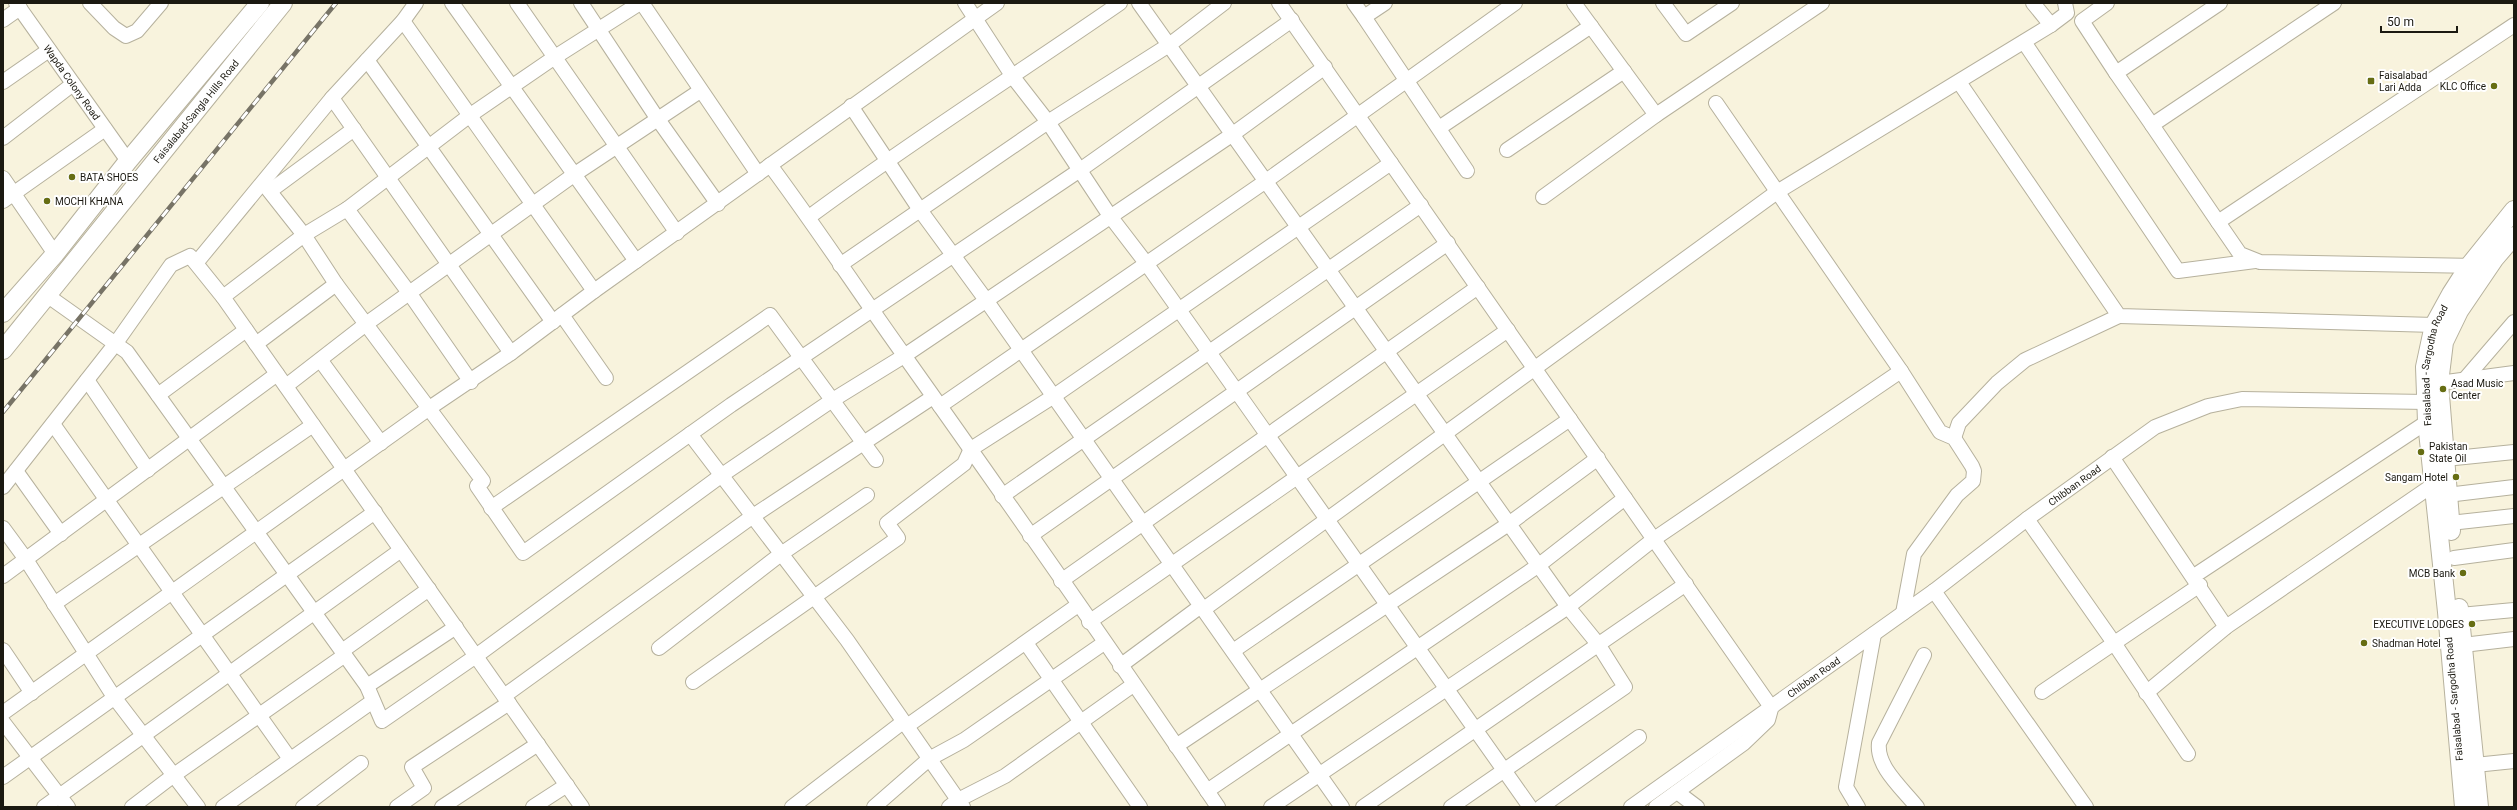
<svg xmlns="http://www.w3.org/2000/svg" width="2517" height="810" font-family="Roboto,sans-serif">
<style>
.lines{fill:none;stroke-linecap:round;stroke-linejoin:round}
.minor-casing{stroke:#b6b19d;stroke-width:16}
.major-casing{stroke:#b6b19d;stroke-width:20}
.minor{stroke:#fff;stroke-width:14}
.major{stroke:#fff;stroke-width:18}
.rail-casing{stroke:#777366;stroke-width:4.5}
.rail{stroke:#fff;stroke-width:3;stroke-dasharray:9;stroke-linecap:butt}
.poi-dot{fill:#666d13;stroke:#fff;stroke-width:1.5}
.labels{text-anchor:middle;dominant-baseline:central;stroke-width:4;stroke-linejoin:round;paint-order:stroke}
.poi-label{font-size:10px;fill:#1b1911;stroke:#fff;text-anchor:start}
.street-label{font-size:10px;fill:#1b1911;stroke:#fff}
</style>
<rect width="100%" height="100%" fill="#f8f3dd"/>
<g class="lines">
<defs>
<g id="minor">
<path id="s1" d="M 16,3 L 128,161"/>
<path d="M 90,3 L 114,28 L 126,36 L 137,31 L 161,3"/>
<path d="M 452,3 L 636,261"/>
<path d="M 517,3 L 677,233"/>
<path d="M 581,3 L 657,118 L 718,204"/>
<path d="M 642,3 L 758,174"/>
<path d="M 965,3 L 1013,77 L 1048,122 L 1110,216 L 1146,263 L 1530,807"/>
<path d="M 1139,3 L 1568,607 L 1598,644 L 1625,687 L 1451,807"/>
<path d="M 1279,3 L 1771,707"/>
<path d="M 1354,3 L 1364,17 L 1385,3"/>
<path d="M 1574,3 L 1656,115 L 1822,3"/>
<path d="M 1663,3 L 1686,34 L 1732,3"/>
<path d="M 2033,3 L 2051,25"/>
<path d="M 2107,3 L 2082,21 L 2116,73"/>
<path d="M 2334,3 L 2152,125 L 2218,222 L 2514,25"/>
<path d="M 1364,17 L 1467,171"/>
<path d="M 3,20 L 20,8"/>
<path d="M 403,21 L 594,291"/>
<path d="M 2024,42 L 2178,271 L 2255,261"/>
<path d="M 367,60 L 553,322"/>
<path d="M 3,82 L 49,50"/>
<path d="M 1959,82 L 2119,316 L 2434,325"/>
<path d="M 332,98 L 511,353"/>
<path d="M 1716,103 L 1901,371 L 1940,432 L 1954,438 L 1972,466 L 1974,471 L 1973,481 L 1957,495 L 1914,554 L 1903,613"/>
<path d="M 851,106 L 920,210 L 986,300 L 1342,807"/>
<path d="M 2152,125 L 2116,73 L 2220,3"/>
<path d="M 1439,128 L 1591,26"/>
<path d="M 3,138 L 73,84"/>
<path d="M 1507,150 L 1624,71"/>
<path d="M 770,165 C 817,228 860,294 906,358 C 1011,506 1116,656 1218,807"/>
<path d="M 3,178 L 55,254"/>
<path d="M 263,183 L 304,235 L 336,284 L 483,481 L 477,486 L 523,553 L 731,405 L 1080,170 L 1292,20"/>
<path d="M 270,191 L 354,129"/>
<path d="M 1543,197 L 1656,115"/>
<path d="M 3,201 L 105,129"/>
<path d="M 347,209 L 410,294 L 471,382"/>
<path d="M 809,217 C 910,142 1016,75 1120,3"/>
<path d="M 2218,222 L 2240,254 L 2260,262 L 2477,266"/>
<path d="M 197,262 L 332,98 L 403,21 L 416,3"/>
<path d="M 840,265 L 1048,122 L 1169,45 L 1224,3"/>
<path d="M 48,296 L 127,352 L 367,686 L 382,721 L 476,656 L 722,475 L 831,401 L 904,356 L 1233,134 L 1325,67"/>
<path d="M 223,297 L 304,235 L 347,209 L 469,116 L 555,57 L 640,3"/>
<path d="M 562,315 L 606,378"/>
<path d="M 256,344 L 336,284"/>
<path d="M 321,361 L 381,443"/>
<path d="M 2465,379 L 2514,322"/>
<path d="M 87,380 L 148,470"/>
<path d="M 2439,383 L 2514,373"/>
<path d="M 286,386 L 366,324 L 575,174 L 700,91"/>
<path d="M 158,395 L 246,330"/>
<path d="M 940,406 L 1266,181 L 1515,3"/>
<path d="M 53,424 L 290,759"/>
<path d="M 690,434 L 847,640 L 963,807"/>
<path d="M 1954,438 L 1959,423 L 1997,383 L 2025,360 L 2119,316"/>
<path d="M 2112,457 L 2226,627"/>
<path d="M 2445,459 L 2514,452"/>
<path d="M 16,471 L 61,534"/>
<path d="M 3,487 L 116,343 L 171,265 L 190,256 L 223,297 L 582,807"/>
<path d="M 2447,495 L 2514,487"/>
<path d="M 1002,496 L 1421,205"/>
<path d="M 491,508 L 770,315 L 876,460"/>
<path d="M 2027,519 L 2114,643 L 2188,754"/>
<path d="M 2450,523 L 2514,516"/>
<path d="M 3,528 L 25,558 L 114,697 L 198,807"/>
<path d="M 1030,536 L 1448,243"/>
<path d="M 2454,558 L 2514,550"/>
<path d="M 3,576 L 277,374"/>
<path d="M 2194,576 L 2427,422"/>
<path d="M 1061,581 L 1478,287"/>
<path d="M 1934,591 L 2086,807"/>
<path d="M 54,604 L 313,425"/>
<path d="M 1204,609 L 1777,192 L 2051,25 L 2067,13 L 2065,3"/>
<path d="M 2460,615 L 2514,610"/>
<path d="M 1089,622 L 1508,330"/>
<path d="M 1026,643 L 1140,807"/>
<path d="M 2463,645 L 2514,639"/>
<path d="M 659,648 L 781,554 L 867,495"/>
<path d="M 3,650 L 32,693"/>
<path d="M 342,651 L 429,589"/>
<path d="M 1233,651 L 1570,419"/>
<path d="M 1120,666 L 1201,606"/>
<path d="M 693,682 L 898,538 L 887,523 L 964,464 L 971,449 L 1054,396 L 1391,163"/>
<path d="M 367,686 L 456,627"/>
<path d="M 2042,692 L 2200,585"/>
<path d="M 2146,693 L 2226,627 L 2433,485"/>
<path d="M 504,696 L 753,516 L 933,397"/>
<path d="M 3,713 L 428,409 L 511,353 L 594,291 L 997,3"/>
<path d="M 3,722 L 68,807"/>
<path d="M 907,726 L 1078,605"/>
<path d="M 1176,746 L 1510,523 L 1598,458"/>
<path d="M 2475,765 L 2514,761"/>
<path d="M 3,777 L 375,512"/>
<path d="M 1207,791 L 1539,565 L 1625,498"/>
<path d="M 1677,792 L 1697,807"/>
<path d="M 44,807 L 401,550"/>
<path d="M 132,807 L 174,775 L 345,655"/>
<path d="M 223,807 L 373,701"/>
<path d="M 303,807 L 361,763"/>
<path d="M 397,807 L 424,788 L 412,767 L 509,703"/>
<path d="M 442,807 L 538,744"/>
<path d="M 533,807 L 567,785"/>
<path d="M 792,807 L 903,722"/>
<path d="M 874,807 L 929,759 L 964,740 L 1104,643"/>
<path d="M 949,807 L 958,800 L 1005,776 L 1133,685"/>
<path d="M 1271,807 L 1568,607 L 1654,539 L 1901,371"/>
<path d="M 1363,807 L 1686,584"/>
<path d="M 1541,807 L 1639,737"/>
<path id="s2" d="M 1631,807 L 1934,591 L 2027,519 L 2155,427 L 2208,406 L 2242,399 L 2427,402"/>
<path d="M 1656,807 L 1744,743 L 1768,720 L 1771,709"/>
<path d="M 1858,807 L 1846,787 L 1874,634"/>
<path d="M 1917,807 C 1903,789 1876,767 1879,743 L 1924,655"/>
</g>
<g id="major">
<path d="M 3,313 L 55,254 L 128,161 L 260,3"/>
<path id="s3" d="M 3,350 L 283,3"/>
<path d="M 2451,531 L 2439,383 L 2444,342 L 2459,311 L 2495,258 L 2514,236"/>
<path d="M 2459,608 L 2479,807"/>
<path id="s4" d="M 2464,807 L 2447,612 L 2427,422 L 2425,367 L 2434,325 L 2451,294 L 2469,266 L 2514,210"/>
</g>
</defs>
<use href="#minor" class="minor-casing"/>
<use href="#major" class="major-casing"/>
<use href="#minor" class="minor"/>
<use href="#major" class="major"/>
<defs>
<path id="rail" d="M 3,412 L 336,3"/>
</defs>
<use href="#rail" class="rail-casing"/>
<use href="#rail" class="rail"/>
</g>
<g class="poi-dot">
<rect x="2367" y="77" width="8" height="8" rx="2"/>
<circle cx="2494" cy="86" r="4"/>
<circle cx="72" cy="177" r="4"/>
<circle cx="47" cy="201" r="4"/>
<circle cx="2443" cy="389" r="4"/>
<circle cx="2421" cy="452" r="4"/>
<circle cx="2456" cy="477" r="4"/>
<circle cx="2463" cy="573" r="4"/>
<circle cx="2472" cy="624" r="4"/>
<circle cx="2364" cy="643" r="4"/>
</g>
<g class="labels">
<g class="poi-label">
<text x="2379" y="75">Faisalabad<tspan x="2379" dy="12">Lari Adda</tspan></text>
<text x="2486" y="86" text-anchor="end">KLC Office</text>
<text x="80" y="177">BATA SHOES</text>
<text x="55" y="201">MOCHI KHANA</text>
<text x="2451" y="383">Asad Music<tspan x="2451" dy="12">Center</tspan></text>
<text x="2429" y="446">Pakistan<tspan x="2429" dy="12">State Oil</tspan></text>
<text x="2448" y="477" text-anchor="end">Sangam Hotel</text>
<text x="2455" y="573" text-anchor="end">MCB Bank</text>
<text x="2464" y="624" text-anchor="end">EXECUTIVE LODGES</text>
<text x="2372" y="643">Shadman Hotel</text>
</g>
<g class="street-label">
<text stroke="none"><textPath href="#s1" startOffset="97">Wapda Colony Road</textPath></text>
<text stroke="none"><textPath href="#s3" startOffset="307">Faisalabad-Sangla Hills Road</textPath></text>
<text stroke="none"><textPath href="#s4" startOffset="445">Faisalabad - Sargodha Road</textPath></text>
<text stroke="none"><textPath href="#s2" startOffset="548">Chibban Road</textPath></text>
<text stroke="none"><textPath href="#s2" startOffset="224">Chibban Road</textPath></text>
<text transform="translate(2454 699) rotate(-95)">Faisalabad - Sargodha Road</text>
</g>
</g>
<rect width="2517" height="810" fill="none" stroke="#1b1911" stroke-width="8"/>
<path d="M2381 26v6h76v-6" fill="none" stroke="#1b1911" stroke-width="2"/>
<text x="2387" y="26" font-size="12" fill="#1b1911" stroke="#ffffff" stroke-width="3" paint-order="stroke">50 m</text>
</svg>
